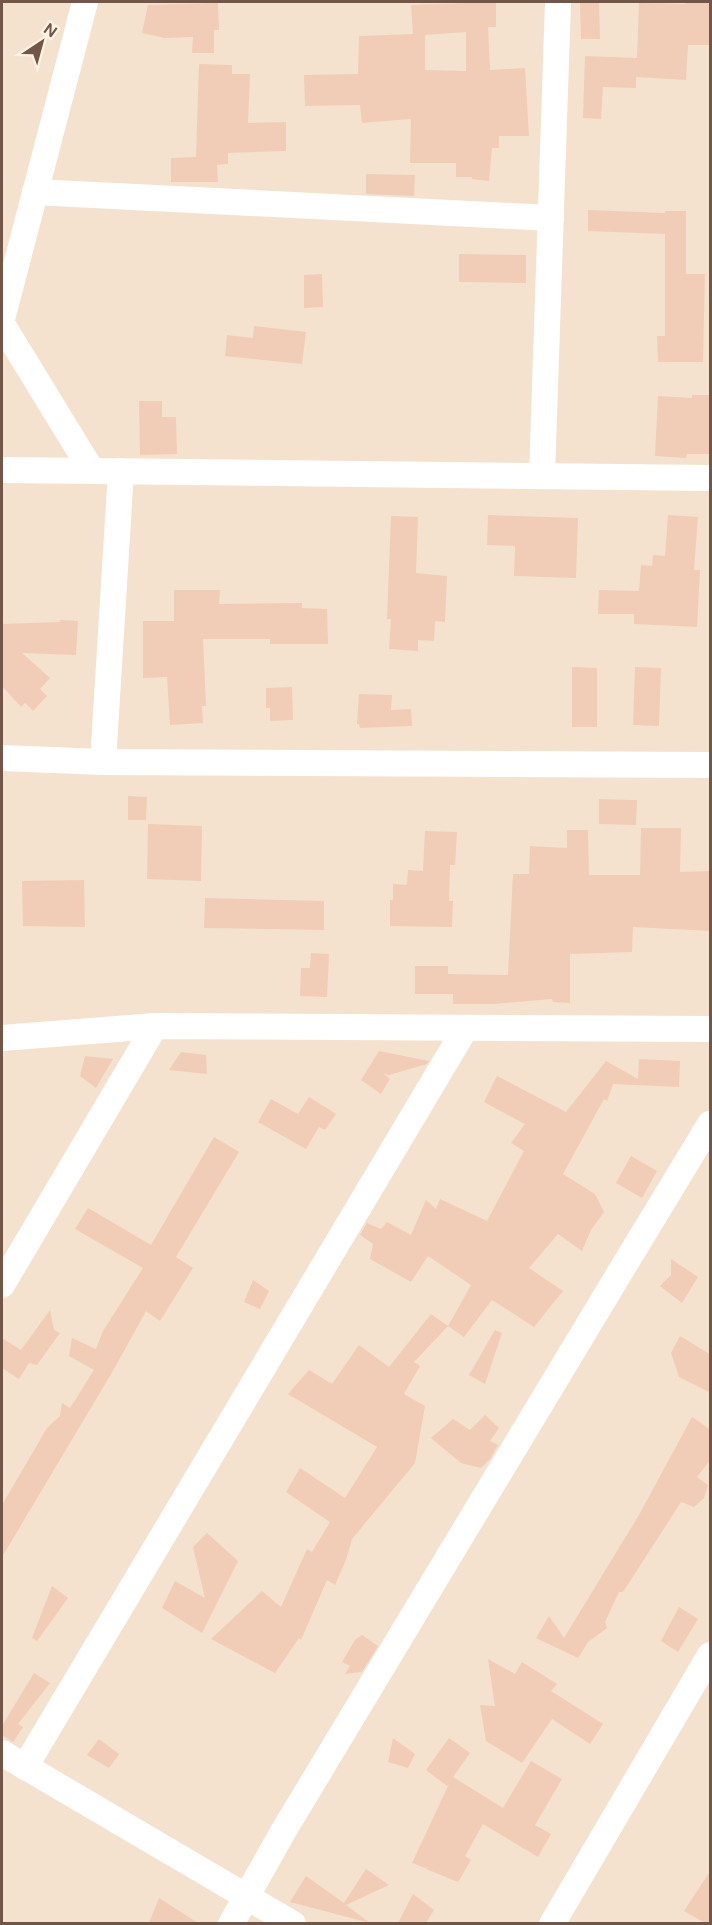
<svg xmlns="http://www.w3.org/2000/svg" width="712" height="1925" font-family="'DM Sans',sans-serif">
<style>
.residential{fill:#f4e2ce}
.building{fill:#f1cdb7;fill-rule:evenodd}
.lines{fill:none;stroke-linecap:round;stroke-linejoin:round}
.minor{stroke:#fff;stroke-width:26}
</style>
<rect width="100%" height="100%" fill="#fcf0df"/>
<path class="residential" d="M 2,2 L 710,2 L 710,1923 L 2,1924 Z"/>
<g class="building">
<path d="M 496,2 L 496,27 L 488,27 L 490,70 L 525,68 L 529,136 L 499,136 L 499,148 L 492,148 L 489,181 L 472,179 L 472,177 L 456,177 L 456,163 L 410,163 L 411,119 L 362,123 L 360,105 L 305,106 L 304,75 L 358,74 L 359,36 L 413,34 L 411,5 ZM 466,32 L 466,71 L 425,70 L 425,35 Z"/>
<path d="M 580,2 L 599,2 L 600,39 L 581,39 Z"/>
<path d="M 685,2 L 711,2 L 711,45 L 688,45 L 686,80 L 636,77 L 636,88 L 603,87 L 601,119 L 583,118 L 585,56 L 637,58 L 639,3 L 685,4 Z"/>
<path d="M 218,3 L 219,30 L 214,30 L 214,53 L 192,53 L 193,37 L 165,38 L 142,33 L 148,5 Z"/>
<path d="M 199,64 L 232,65 L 232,74 L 250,74 L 248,123 L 286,122 L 286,151 L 228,153 L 228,164 L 217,165 L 218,182 L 171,182 L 171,158 L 196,157 Z"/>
<path d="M 366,174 L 415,175 L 414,196 L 366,194 Z"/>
<path d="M 588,210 L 665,213 L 665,211 L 686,211 L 686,274 L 705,274 L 703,362 L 658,362 L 657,336 L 665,336 L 665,234 L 588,231 Z"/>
<path d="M 459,254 L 526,255 L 526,283 L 459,282 Z"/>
<path d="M 322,274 L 323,307 L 304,308 L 304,275 Z"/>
<path d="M 254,326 L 306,332 L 302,364 L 225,356 L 227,335 L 253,338 Z"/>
<path d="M 692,395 L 711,395 L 711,454 L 687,454 L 686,458 L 655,456 L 658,396 L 692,398 Z"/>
<path d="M 139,401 L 162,401 L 162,417 L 176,417 L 177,454 L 140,455 Z"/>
<path d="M 488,515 L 578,518 L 576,578 L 514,576 L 515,546 L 487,545 Z"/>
<path d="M 668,515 L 698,517 L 694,570 L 700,570 L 697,627 L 634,624 L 634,614 L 598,614 L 599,590 L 639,591 L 641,565 L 652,566 L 653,555 L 665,556 Z"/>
<path d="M 391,516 L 418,517 L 416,573 L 447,576 L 445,622 L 435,621 L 434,641 L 418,640 L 418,651 L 389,649 L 391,619 L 387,619 Z"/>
<path d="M 174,590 L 220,590 L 219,604 L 302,603 L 302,608 L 327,609 L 328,644 L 270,644 L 270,639 L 203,639 L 206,706 L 202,706 L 203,723 L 170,725 L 167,677 L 143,678 L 143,621 L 174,621 Z"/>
<path d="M 60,620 L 78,621 L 76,655 L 22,653 L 50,678 L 40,689 L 47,696 L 33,711 L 25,703 L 21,707 L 2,686 L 2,624 L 60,622 Z"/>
<path d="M 572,667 L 597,668 L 597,727 L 572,727 Z"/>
<path d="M 635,667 L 661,668 L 659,726 L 633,725 Z"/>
<path d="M 292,687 L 293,720 L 270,721 L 270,708 L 266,708 L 266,688 Z"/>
<path d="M 359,694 L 392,695 L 391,710 L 411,709 L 412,726 L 360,728 L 359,724 L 357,724 Z"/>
<path d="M 128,796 L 147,797 L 146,820 L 128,820 Z"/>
<path d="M 599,799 L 637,800 L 636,825 L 599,824 Z"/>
<path d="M 148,824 L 202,826 L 201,881 L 147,879 Z"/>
<path d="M 641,828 L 681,828 L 680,872 L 711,871 L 711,931 L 633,927 L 632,952 L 570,954 L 570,1003 L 553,1002 L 552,999 L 494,1004 L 453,1004 L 453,994 L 415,994 L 415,966 L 448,966 L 448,974 L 508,975 L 513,874 L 529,874 L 530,846 L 567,848 L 567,830 L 588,830 L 589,875 L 640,875 Z"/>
<path d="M 425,831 L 457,832 L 455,865 L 450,865 L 449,901 L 453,901 L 452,927 L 390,926 L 390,900 L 393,900 L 393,884 L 407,885 L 408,870 L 423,871 Z"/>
<path d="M 84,880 L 85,927 L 23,926 L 22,881 Z"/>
<path d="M 205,898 L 324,901 L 324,930 L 204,928 Z"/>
<path d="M 311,953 L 329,954 L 327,997 L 300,996 L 301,968 L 310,968 Z"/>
<path d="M 379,1051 L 429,1061 L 427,1064 L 389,1075 L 383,1073 L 390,1079 L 381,1094 L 361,1080 Z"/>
<path d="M 181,1052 L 206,1055 L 207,1074 L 169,1070 Z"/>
<path d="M 85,1056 L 113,1059 L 96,1088 L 80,1076 Z"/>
<path d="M 639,1059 L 680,1061 L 679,1087 L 613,1084 L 607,1101 L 604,1099 L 563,1174 L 595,1194 L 604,1212 L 591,1230 L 582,1251 L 558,1234 L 529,1268 L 563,1291 L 534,1327 L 492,1300 L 464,1337 L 448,1326 L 471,1285 L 428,1256 L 411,1282 L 370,1259 L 373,1244 L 360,1235 L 367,1223 L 381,1229 L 387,1222 L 411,1235 L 426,1200 L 436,1209 L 440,1199 L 487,1221 L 524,1151 L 511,1143 L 525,1124 L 484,1102 L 497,1076 L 566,1112 L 606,1061 L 638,1079 Z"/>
<path d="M 309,1097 L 336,1114 L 325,1130 L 319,1127 L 306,1149 L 258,1122 L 271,1099 L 298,1114 Z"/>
<path d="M 214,1137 L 239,1152 L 176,1257 L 193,1268 L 160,1321 L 146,1311 L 114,1369 L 2,1557 L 2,1505 L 47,1428 L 60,1416 L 62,1403 L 70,1408 L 94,1370 L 69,1356 L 72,1338 L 96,1349 L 103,1331 L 143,1268 L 75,1229 L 88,1208 L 151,1245 Z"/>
<path d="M 631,1156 L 657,1171 L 642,1198 L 616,1183 Z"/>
<path d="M 671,1259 L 698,1277 L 682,1303 L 660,1286 L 671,1275 Z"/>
<path d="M 253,1280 L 269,1291 L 260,1309 L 244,1302 Z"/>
<path d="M 50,1310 L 54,1330 L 60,1333 L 37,1365 L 29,1363 L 19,1379 L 2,1368 L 2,1338 L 21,1350 Z"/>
<path d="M 431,1314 L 448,1326 L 414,1362 L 420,1366 L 404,1394 L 425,1406 L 415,1463 L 352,1539 L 346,1560 L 335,1585 L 327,1580 L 301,1640 L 299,1638 L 275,1673 L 211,1639 L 262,1591 L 281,1607 L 307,1549 L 312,1552 L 330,1522 L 286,1492 L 300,1468 L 345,1498 L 377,1447 L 288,1394 L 309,1370 L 332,1384 L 359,1345 L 389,1367 Z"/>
<path d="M 495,1330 L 502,1333 L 485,1384 L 469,1375 Z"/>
<path d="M 680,1336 L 711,1355 L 711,1393 L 679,1377 L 671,1353 Z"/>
<path d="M 485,1415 L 499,1428 L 490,1441 L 498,1445 L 490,1459 L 481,1468 L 461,1463 L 431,1438 L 453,1419 L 470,1430 Z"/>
<path d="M 692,1417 L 711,1430 L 711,1459 L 697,1477 L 708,1485 L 704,1498 L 694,1507 L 681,1502 L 623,1592 L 619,1592 L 605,1622 L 607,1628 L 588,1642 L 578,1658 L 536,1638 L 549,1616 L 564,1638 L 639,1515 Z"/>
<path d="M 207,1533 L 238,1561 L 202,1633 L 162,1608 L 175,1581 L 205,1598 L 193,1547 Z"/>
<path d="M 52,1586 L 68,1598 L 37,1641 L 32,1638 Z"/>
<path d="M 679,1607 L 698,1619 L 678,1652 L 661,1641 Z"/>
<path d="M 362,1635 L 378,1646 L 362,1672 L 345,1674 L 350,1666 L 342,1662 L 355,1640 Z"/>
<path d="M 488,1659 L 515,1674 L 522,1662 L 557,1684 L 551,1691 L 603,1724 L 590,1744 L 552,1719 L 522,1763 L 486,1741 L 480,1705 L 495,1706 Z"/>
<path d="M 34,1673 L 50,1683 L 18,1724 L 23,1727 L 13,1742 L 2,1735 L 2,1726 Z"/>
<path d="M 393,1738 L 415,1754 L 408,1768 L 388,1762 Z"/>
<path d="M 449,1738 L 470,1753 L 453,1777 L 503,1808 L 531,1761 L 562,1779 L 535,1825 L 551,1834 L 538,1857 L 483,1824 L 465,1856 L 471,1860 L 458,1882 L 426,1869 L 428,1867 L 425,1868 L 412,1863 L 449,1784 L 447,1786 L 426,1770 Z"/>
<path d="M 99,1739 L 119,1754 L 109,1768 L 87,1755 Z"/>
<path d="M 366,1869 L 389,1885 L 346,1905 L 370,1923 L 290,1902 L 306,1876 L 344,1903 Z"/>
<path d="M 711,1870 L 711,1923 L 705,1923 L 684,1911 Z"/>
<path d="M 413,1894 L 434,1910 L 426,1923 L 398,1923 Z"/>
<path d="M 159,1898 L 198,1923 L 149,1923 Z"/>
</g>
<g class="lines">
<g class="minor">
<path d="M 35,192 L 551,218"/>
<path d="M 2,319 L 85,2"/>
<path d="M 2,324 L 92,471"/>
<path d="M 2,470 L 710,478"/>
<path d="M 542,475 L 558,2"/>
<path d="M 2,758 L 103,762 L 710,765"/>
<path d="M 103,762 L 121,471"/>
<path d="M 2,1038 L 155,1026 L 710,1029"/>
<path d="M 2,1285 L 155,1026"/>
<path d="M 2,1753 L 293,1924"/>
<path d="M 25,1767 L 465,1029"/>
<path d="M 231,1924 L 284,1830 L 625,1264 L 710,1124"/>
<path d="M 552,1924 L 710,1655"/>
</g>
</g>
<rect width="712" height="1925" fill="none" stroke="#725647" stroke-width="6"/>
<g transform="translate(42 42) rotate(36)" stroke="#fff5e5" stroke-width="4.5" paint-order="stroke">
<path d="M0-4.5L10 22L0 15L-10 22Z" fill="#725647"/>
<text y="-9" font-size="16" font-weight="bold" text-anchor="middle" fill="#725647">N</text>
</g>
</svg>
